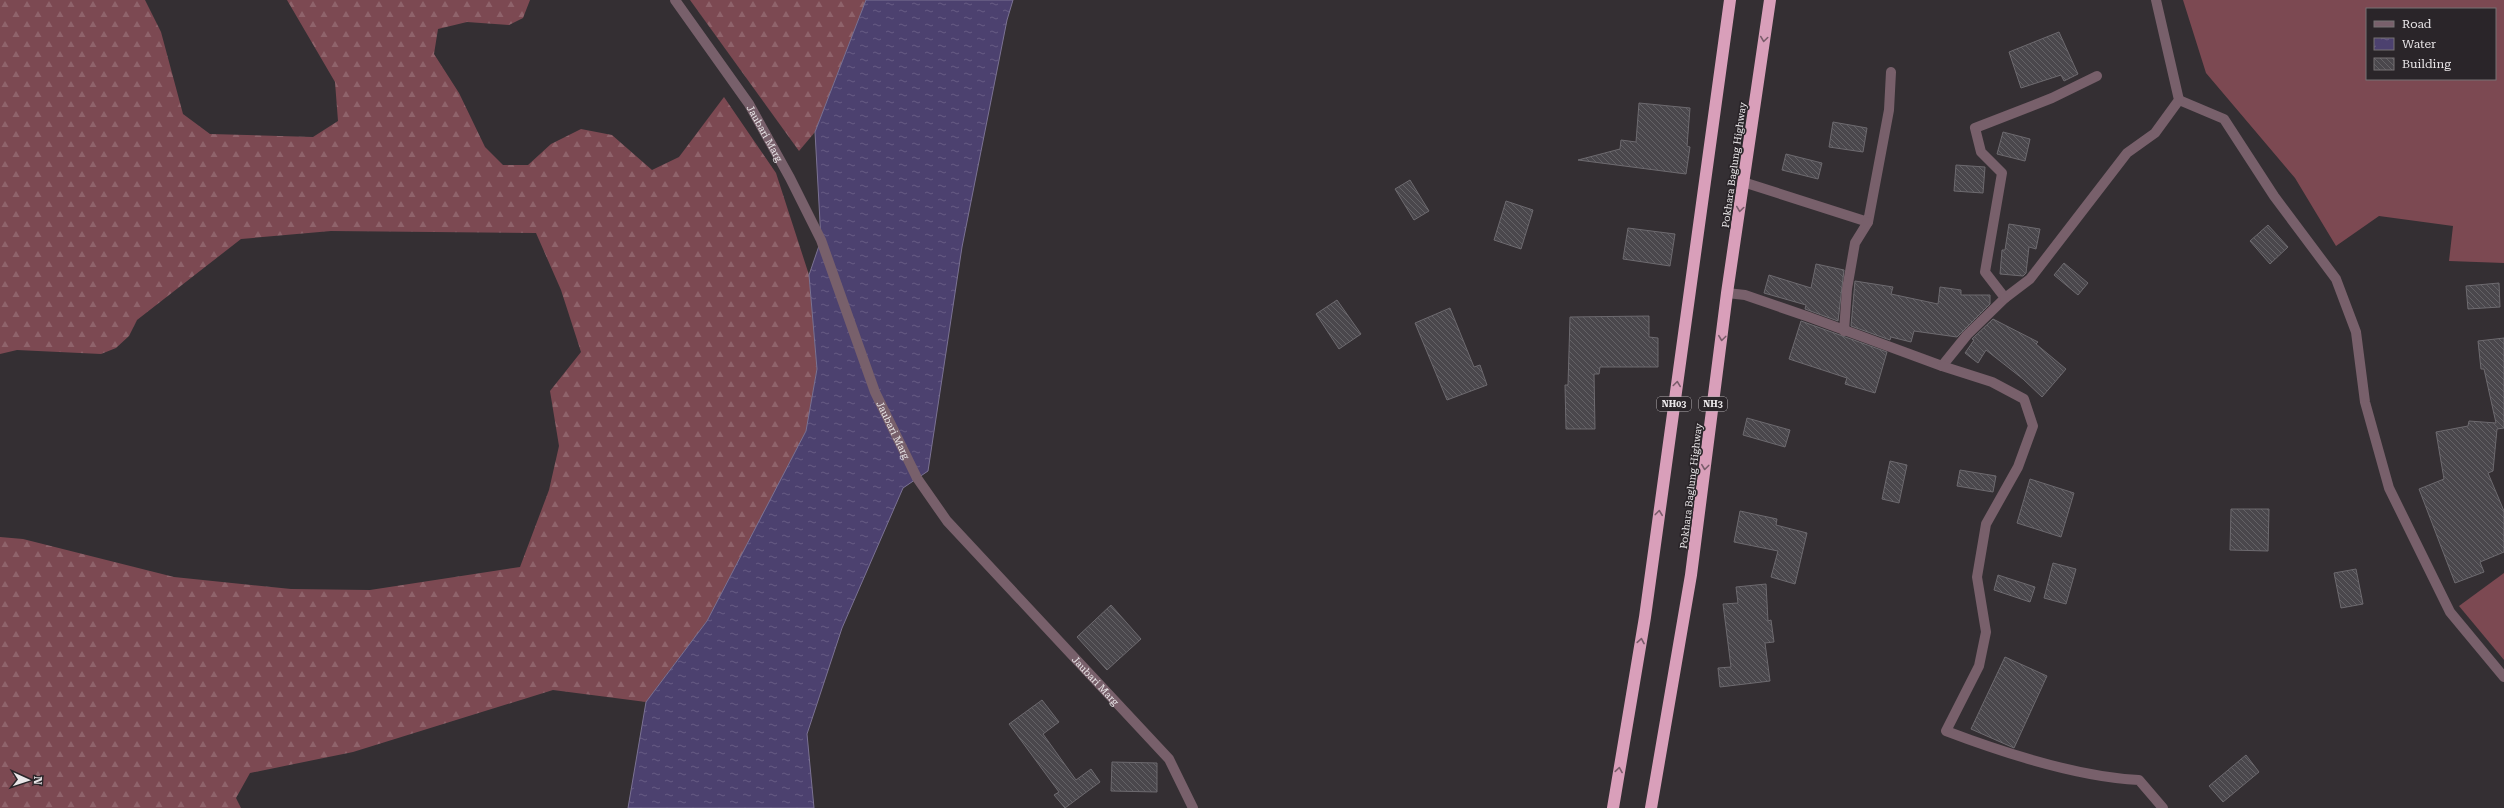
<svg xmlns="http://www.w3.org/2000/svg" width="2504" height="808" font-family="'Roboto Serif',serif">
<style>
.grass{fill:#7c4952;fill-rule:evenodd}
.forest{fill:url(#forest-firs)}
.water{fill:url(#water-ripples);stroke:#7b7293}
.building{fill:url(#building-back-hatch);stroke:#6d6a6f}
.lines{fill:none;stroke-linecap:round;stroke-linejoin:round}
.minor{stroke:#78606b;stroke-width:10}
.highway{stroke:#d99fba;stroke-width:12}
.oneway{stroke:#795c6a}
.labels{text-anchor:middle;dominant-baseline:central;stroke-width:3.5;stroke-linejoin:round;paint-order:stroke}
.shield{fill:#2a2529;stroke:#b0acaf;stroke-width:1}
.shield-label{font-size:9px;font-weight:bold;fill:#e9e6e8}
.street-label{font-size:10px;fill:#e9e6e8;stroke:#2a2529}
</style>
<defs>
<pattern id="forest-firs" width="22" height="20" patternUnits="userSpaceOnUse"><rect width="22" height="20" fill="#7c4952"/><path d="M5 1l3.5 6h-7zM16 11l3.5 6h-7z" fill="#8f636b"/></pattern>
<pattern id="water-ripples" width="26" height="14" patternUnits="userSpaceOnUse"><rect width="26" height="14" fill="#4c416f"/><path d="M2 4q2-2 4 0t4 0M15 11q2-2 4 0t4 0" fill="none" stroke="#665c84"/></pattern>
<pattern id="building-back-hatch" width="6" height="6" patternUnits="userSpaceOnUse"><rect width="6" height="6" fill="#4a474c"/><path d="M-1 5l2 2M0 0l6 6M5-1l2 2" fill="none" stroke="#646266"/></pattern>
</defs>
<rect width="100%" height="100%" fill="#342f33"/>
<g class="grass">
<path d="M 2183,0 L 2504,0 L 2504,263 L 2449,261 L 2453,226 L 2379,216 L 2336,246 L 2295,178 L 2206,73 ZM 2367,9 L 2495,9 L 2495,79 L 2367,79 Z"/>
<path d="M 2504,573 L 2504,660 L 2459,606 Z"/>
</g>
<g class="forest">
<path d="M 0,0 L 145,0 L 161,32 L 183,114 L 210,134 L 313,137 L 338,121 L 335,82 L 287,0 L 530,0 L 523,18 L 509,25 L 467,22 L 438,29 L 434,54 L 459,93 L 485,147 L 503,165 L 528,165 L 551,144 L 581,129 L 612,135 L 652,170 L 679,157 L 724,97 L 776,173 L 809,275 L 817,369 L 806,431 L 777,488 L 707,621 L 646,702 L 553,690 L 353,752 L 250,773 L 236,798 L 241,808 L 0,808 L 0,537 L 23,539 L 174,577 L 291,589 L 370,590 L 520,567 L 549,490 L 559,446 L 550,391 L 581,352 L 561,290 L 536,233 L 331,231 L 241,239 L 137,320 L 129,336 L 116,348 L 101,354 L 17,350 L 0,354 Z"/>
<path d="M 690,0 L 866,0 L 815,132 L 799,151 Z"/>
</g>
<path class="water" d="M 866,0 L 1013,0 L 1007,20 L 962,247 L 928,471 L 903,488 L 842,628 L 807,734 L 814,808 L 628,808 L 646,702 L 707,621 L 806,431 L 817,369 L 809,275 L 821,240 L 815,132 Z"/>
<g class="building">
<path d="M 2059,32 L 2078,74 L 2064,81 L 2061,75 L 2021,88 L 2009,52 Z"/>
<path d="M 1639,103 L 1690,108 L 1687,146 L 1690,147 L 1686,174 L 1578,160 L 1620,149 L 1621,140 L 1636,142 Z"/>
<path d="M 1833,122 L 1867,128 L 1863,152 L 1829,147 Z"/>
<path d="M 2003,132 L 2030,139 L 2025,161 L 1997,154 Z"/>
<path d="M 1786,154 L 1822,163 L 1818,179 L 1782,170 Z"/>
<path d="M 1956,165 L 1985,167 L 1983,193 L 1954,191 Z"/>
<path d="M 1410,180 L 1429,211 L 1414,220 L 1395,189 Z"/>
<path d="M 1506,201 L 1533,210 L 1521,249 L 1494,240 Z"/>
<path d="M 2009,224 L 2040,229 L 2036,249 L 2029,247 L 2026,273 L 2023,276 L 2000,274 L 2002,250 L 2005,250 Z"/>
<path d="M 2268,225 L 2288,247 L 2270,264 L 2250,241 Z"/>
<path d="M 1628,228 L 1675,234 L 1670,266 L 1623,259 Z"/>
<path d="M 2064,263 L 2088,283 L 2078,295 L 2054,275 Z"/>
<path d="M 1816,264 L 1844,270 L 1838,321 L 1805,309 L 1806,305 L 1764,293 L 1769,275 L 1811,288 Z"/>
<path d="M 1855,281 L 1893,287 L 1891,294 L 1938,304 L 1940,287 L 1961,290 L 1961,295 L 1990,295 L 1990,304 L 1957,337 L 1914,331 L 1911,342 L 1891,337 L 1890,340 L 1851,326 Z"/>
<path d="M 2499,283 L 2500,307 L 2468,309 L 2466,286 Z"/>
<path d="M 1337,300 L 1361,334 L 1339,349 L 1316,314 Z"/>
<path d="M 1450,308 L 1474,367 L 1480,365 L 1487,385 L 1447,400 L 1415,323 Z"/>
<path d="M 1649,316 L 1649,337 L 1658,338 L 1658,367 L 1600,367 L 1599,374 L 1594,374 L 1595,429 L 1566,429 L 1565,385 L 1568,385 L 1570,317 Z"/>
<path d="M 1993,319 L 2038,342 L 2036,344 L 2066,369 L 2042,397 L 2023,379 L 1986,350 L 1978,363 L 1965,353 L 1974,340 L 1972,339 Z"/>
<path d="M 1801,321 L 1887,352 L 1875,393 L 1845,384 L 1847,378 L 1789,359 Z"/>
<path d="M 2504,338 L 2504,428 L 2497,429 L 2493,471 L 2488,473 L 2504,511 L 2504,552 L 2480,562 L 2484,572 L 2455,583 L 2419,489 L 2444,479 L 2436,432 L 2468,426 L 2469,421 L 2496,423 L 2484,369 L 2481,369 L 2478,341 Z"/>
<path d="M 1747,418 L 1790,430 L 1785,447 L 1743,435 Z"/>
<path d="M 1890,461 L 1907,465 L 1899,503 L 1882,499 Z"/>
<path d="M 1960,470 L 1996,476 L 1993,492 L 1957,486 Z"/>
<path d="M 2030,479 L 2074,493 L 2061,537 L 2017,523 Z"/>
<path d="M 2231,509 L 2269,509 L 2268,551 L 2230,550 Z"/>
<path d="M 1740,511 L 1777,519 L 1776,525 L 1807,533 L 1795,584 L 1771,577 L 1778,551 L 1734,542 Z"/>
<path d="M 2053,563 L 2076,569 L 2066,604 L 2044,598 Z"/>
<path d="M 2356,569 L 2363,604 L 2341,608 L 2334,573 Z"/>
<path d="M 1998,575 L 2035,587 L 2030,602 L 1994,590 Z"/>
<path d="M 1766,584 L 1768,621 L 1771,620 L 1774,642 L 1765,643 L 1770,681 L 1720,687 L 1718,668 L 1731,667 L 1723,604 L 1738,603 L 1736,587 Z"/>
<path d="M 1111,605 L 1141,639 L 1107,670 L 1077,637 Z"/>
<path d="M 2005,657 L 2047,676 L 2014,748 L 1971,729 Z"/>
<path d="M 1042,700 L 1059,722 L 1043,734 L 1076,780 L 1091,769 L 1100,782 L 1065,808 L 1054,795 L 1059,792 L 1009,724 Z"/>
<path d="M 2246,755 L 2259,772 L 2223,802 L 2209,786 Z"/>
<path d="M 1112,762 L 1157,763 L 1157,792 L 1111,791 Z"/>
</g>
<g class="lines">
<g class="minor">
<path id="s1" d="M 675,0 L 749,104 L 790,178 L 821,240 L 875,392 L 917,478 L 947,521 L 1169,759 L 1193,808"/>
<path d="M 2179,100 L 2224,119 L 2274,196 L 2336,279 L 2356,332 L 2365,402 L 2389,488 L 2450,612 L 2504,677"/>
<path d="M 1743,182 L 1868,222 L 1889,110 L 1891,72"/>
<path d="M 1727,293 L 1745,295 L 1809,317 L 1942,366 L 1967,335 L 2005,298 L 1985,272 L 2002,173 L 1981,152 L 1975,128 L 2052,98 L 2097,76"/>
<path d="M 2005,298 L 2030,279 L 2127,153 L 2155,133 L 2179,100 L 2156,0"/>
<path d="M 1844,331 L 1847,289 L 1855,243 L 1868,222"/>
<path d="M 1942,366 L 1992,382 L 2024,399 L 2033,426 L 2018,467 L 1986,524 L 1977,577 L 1986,632 L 1979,666 L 1946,731 C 2004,753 2077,777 2139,780 L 2163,808"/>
</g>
<g class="highway">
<path d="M 1613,808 L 1645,617 L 1730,0"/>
<path d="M 1651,808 L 1691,575 L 1727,293 L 1770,0"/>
</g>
</g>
<defs><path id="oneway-chevron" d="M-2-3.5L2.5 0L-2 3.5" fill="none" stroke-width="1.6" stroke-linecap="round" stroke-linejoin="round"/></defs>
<g class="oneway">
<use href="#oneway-chevron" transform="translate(1764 39) rotate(98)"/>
<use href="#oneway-chevron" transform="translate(1740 209) rotate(98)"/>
<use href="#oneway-chevron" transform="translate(1722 338) rotate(97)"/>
<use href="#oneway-chevron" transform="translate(1677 384) rotate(-82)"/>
<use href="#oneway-chevron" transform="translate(1705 467) rotate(97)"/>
<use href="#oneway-chevron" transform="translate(1659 513) rotate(-83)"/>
<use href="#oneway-chevron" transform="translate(1641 641) rotate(-80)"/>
<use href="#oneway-chevron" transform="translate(1619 770) rotate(-81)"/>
</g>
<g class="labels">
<g class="shield">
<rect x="1657" y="397" width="34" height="14" rx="3"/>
<rect x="1699" y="397" width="28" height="14" rx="3"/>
</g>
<g class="shield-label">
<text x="1674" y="404">NH03</text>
<text x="1713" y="404">NH3</text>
</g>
<g class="street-label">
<text stroke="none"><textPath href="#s1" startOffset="161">Jaubari Marg</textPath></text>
<text transform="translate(1734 165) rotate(-82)">Pokhara Baglung Highway</text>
<text stroke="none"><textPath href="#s1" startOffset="485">Jaubari Marg</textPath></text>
<text transform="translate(1691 486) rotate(-83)">Pokhara Baglung Highway</text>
<text stroke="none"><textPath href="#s1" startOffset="809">Jaubari Marg</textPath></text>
</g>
</g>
<rect x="2366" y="8" width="130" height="72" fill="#2a2529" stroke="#767275"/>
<rect x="2374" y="21" width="20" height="6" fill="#78606b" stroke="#767275"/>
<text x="2402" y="28" font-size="12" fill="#e9e6e8">Road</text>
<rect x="2374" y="38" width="20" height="12" fill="url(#water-ripples)" stroke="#767275"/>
<text x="2402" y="48" font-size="12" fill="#e9e6e8">Water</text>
<rect x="2374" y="58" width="20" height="12" fill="url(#building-back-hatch)" stroke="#767275"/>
<text x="2402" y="68" font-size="12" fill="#e9e6e8">Building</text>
<g transform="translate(28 780) rotate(93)" stroke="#2a2529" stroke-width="3" paint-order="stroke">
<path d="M0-3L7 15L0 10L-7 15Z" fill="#e9e6e8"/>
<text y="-6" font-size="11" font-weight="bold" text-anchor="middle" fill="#e9e6e8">N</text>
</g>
</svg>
